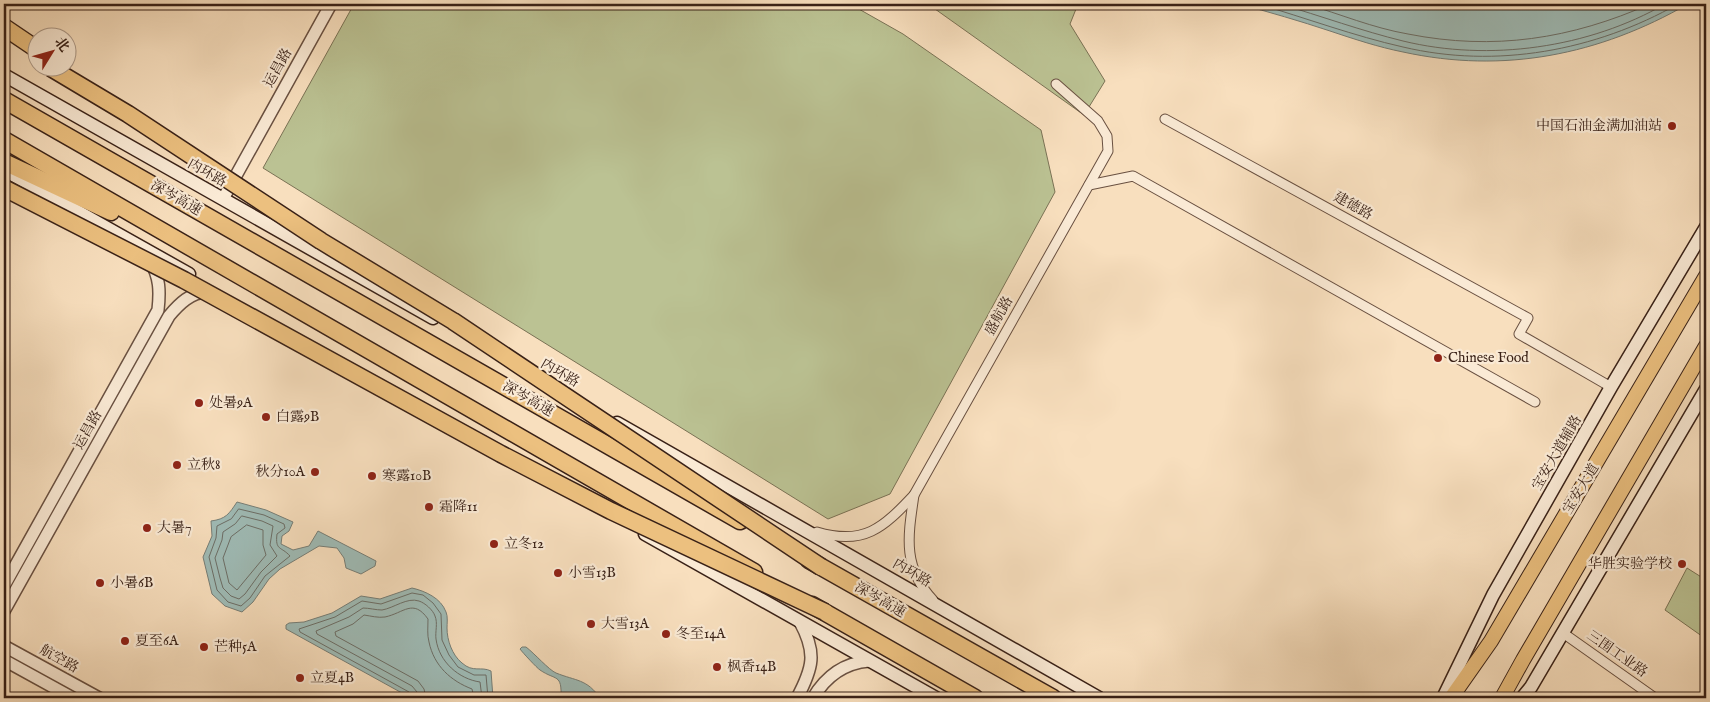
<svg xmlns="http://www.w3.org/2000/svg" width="1710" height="702" font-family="'IM FELL English','Noto Serif SC',serif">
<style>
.green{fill:#bbc293;stroke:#7a7255}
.water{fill:#9fbcb7;stroke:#767e77}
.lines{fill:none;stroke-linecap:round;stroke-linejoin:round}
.shore{stroke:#6c6e67;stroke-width:1}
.minor-casing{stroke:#695041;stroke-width:11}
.tertiary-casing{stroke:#695041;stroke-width:14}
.secondary-casing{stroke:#392117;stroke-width:15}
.primary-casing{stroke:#392117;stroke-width:16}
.motorway-casing{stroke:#392117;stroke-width:19}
.minor{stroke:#faead5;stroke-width:9}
.tertiary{stroke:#faead5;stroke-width:11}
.secondary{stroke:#faead5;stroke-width:12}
.primary{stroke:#ecc07f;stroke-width:14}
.motorway{stroke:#ecc07f;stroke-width:16}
.motorway-bridge-casing{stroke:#392117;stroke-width:19;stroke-linecap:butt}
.motorway-bridge{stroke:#ecc07f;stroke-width:16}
.poi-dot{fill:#8f2418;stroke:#faead5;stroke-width:2}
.labels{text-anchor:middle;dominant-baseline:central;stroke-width:4.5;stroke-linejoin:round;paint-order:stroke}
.street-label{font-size:14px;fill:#392117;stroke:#faead5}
.poi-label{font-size:14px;fill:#392117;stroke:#faead5;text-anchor:start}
</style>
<rect width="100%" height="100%" fill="#f8dfbe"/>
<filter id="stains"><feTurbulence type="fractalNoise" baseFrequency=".004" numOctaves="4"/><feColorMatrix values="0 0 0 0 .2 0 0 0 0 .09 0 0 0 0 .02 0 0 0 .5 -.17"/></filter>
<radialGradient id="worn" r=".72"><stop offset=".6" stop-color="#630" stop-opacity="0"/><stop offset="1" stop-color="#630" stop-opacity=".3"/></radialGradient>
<g class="green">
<path d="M 354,4 L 850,4 L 903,34 L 1041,130 L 1055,192 L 890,494 L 828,519 L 263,168 Z"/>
<path d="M 928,4 L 1078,4 L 1070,24 L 1105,81 L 1084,115 Z"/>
<path d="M 1687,568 L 1706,580 L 1706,639 L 1665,610 Z"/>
</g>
<g class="water">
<path d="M 1239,4 L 1688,4 C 1599,55 1504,74 1403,52 C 1378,47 1354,39 1330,31 C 1300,21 1269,12 1239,4 Z"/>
<path d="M 237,502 L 266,510 L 293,522 L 289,531 L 282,536 L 281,544 L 293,550 L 309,546 L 318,531 L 376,561 L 375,566 L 361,574 L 346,568 L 344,558 L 337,548 L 319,546 L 280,569 L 269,579 L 253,602 L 242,612 L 225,606 L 212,594 L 203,557 L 212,536 L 211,521 C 226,519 229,514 237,502 Z"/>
<path d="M 412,588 C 425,591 441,598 446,612 C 448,616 447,624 447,628 C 447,640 452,655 462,663 C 473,673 481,666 491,671 L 493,698 L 411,698 L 286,629 L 286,625 L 289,623 L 304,622 L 332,613 L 361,596 L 380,599 Z"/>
<path d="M 522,647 L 526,647 C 534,653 549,670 556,673 C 576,681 587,679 600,698 L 561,698 C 562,673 556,681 540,670 C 537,668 523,653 520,649 Z"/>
</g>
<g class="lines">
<g class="shore">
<path d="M 1258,4 C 1306,18 1354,36 1403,47 C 1496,69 1595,51 1678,4"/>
<path d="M 1280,4 C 1321,16 1362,31 1403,41 C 1489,62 1589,48 1665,4"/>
<path d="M 1306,4 C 1340,14 1373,28 1408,34 C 1494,51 1571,39 1650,4"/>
<path d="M 239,509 L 264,515 L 284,524 L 285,528 L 277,534 C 275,551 281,546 290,556 L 265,576 L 250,598 L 241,606 L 228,602 L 217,590 L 209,557 L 216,538 L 217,526 L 231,519 Z"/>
<path d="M 242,516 L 262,521 L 273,526 L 270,545 L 277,556 L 261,572 L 245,594 L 239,599 L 231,596 L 223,588 L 220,578 L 215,558 L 222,540 L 223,532 L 235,524 Z"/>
<path d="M 247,525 L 263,530 L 263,545 L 266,555 L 237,590 L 229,583 L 223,558 L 231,537 Z"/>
<path d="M 412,698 L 409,692 L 300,632 L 299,629 L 335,617 L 362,601 L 381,604 L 412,593 L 423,595 L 433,603 L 441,614 L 442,640 L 449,655 L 458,667 L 474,675 L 486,675 L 488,698"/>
<path d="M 418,698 L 417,692 L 412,686 L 317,634 L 316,631 L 349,617 L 363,608 C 369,608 376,610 382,610 C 394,608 407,597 419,601 C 425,603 433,610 435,616 C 438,623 435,632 436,639 C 439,662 459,679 480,682 L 482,698"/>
<path d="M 426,698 L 424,689 L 418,681 L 336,636 L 335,632 L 353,624 L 364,615 C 371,616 378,618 385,617 C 404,613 413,598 428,619 C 428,627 427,635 429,642 C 434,666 451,681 472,689 L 474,698"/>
</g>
<defs>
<g id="minor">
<path d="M 1165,119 L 1528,318 L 1519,334 L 1611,387"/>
<path d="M 1089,185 L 1133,176 L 1535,402"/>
<path d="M 914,495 C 908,536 902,567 933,600"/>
<path d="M 817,532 C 864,546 883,528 914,495 L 1108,151 L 1107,136 L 1098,121 L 1056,84"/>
<path d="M 1563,633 L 1655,698"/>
</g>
<g id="tertiary">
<path d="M 223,199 L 331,4"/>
<path d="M 4,586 L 158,310 C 160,292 160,277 150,261"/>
<path d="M 4,611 L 169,316 C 179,304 191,292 207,292"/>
<path d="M 4,646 L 99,698"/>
<path d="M 4,660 L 73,698"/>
<path d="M 797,698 C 813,668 817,653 800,622"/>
<path d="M 813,698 C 826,676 844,663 869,661"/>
</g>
<g id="secondary">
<path d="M 4,75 L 433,318"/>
<path d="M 4,170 L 189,274"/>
<path d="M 617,423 L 1099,698"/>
<path d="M 645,534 L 936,698"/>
<path d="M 1443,698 L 1493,595 L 1611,387 L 1706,227"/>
<path d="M 1522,698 L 1531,687 L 1706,389"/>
</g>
<g id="primary">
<path d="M 1451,698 L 1491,641 L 1706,276"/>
<path d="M 1502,698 L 1523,660 L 1706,346"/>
</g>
<g id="motorway">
<path d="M 4,27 L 38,50"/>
<path d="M 4,100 L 740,521"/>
<path d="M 4,140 L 754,572"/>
<path d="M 4,162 L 111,212"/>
<path d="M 809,560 L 1053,698"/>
<path d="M 812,605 L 975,698"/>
</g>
</defs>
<use href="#minor" class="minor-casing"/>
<use href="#tertiary" class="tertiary-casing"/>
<use href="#secondary" class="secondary-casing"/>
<use href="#primary" class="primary-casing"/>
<use href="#motorway" class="motorway-casing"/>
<use href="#minor" class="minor"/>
<use href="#tertiary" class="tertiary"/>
<use href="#secondary" class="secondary"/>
<use href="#primary" class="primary"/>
<use href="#motorway" class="motorway"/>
<defs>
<g id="motorway-bridge">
<path d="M 51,68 L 128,114 L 321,241 L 453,321 L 821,567"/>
<path d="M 4,188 L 184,280 L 501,454 L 611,511 L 825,612"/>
</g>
</defs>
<use href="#motorway-bridge" class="motorway-bridge-casing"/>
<use href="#motorway-bridge" class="motorway-bridge"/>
</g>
<g class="poi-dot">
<circle cx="1672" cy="126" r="5"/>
<circle cx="1438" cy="358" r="5"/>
<circle cx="199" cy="403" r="5"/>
<circle cx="266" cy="417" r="5"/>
<circle cx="177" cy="465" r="5"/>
<circle cx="315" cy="472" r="5"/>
<circle cx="372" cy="476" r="5"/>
<circle cx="429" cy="507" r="5"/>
<circle cx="147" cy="528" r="5"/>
<circle cx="494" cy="544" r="5"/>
<circle cx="1682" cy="564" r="5"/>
<circle cx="558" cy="573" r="5"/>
<circle cx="100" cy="583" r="5"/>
<circle cx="591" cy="624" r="5"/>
<circle cx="666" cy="634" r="5"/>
<circle cx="125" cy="641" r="5"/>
<circle cx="204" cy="647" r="5"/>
<circle cx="717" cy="667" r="5"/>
<circle cx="300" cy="678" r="5"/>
</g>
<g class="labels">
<g class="street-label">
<text transform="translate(278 68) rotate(-61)">运昌路</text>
<text transform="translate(207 173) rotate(29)">内环路</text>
<text transform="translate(176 198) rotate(30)">深岑高速</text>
<text transform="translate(1353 206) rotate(29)">建德路</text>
<text transform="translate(999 316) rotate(-61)">盛航路</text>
<text transform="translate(560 373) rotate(30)">内环路</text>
<text transform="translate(528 399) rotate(30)">深岑高速</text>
<text transform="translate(88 430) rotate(-61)">运昌路</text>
<text transform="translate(1557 453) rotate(-60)">宝安大道辅路</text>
<text transform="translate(1581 489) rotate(-59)">宝安大道</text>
<text transform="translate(912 573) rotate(30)">内环路</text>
<text transform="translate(880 600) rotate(30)">深岑高速</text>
<text transform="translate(1617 654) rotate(35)">三围工业路</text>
<text transform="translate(59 659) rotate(29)">航空路</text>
</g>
<g class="poi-label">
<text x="1662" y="126" text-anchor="end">中国石油金满加油站</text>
<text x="1448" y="358">Chinese Food</text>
<text x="209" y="403">处暑9A</text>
<text x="276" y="417">白露9B</text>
<text x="187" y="465">立秋8</text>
<text x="305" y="472" text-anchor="end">秋分10A</text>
<text x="382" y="476">寒露10B</text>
<text x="439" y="507">霜降11</text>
<text x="157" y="528">大暑7</text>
<text x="504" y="544">立冬12</text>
<text x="1672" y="564" text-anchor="end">华胜实验学校</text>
<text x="568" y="573">小雪13B</text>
<text x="110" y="583">小暑6B</text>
<text x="601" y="624">大雪13A</text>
<text x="676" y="634">冬至14A</text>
<text x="135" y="641">夏至6A</text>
<text x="214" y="647">芒种5A</text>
<text x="727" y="667">枫香14B</text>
<text x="310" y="678">立夏4B</text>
</g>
</g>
<rect width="1710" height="702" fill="none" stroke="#f8dfbe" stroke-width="20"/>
<rect x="5" y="5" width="1700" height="692" fill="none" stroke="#392117" stroke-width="2.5"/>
<rect x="10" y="10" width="1690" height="682" fill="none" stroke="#392117"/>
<g transform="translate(52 52) rotate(53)"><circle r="24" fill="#faead5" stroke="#ad9a89"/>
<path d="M0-4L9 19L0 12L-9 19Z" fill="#8f2418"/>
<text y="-8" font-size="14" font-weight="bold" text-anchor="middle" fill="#392117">北</text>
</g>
<rect width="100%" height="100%" filter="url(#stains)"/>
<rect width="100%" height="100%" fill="url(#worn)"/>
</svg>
